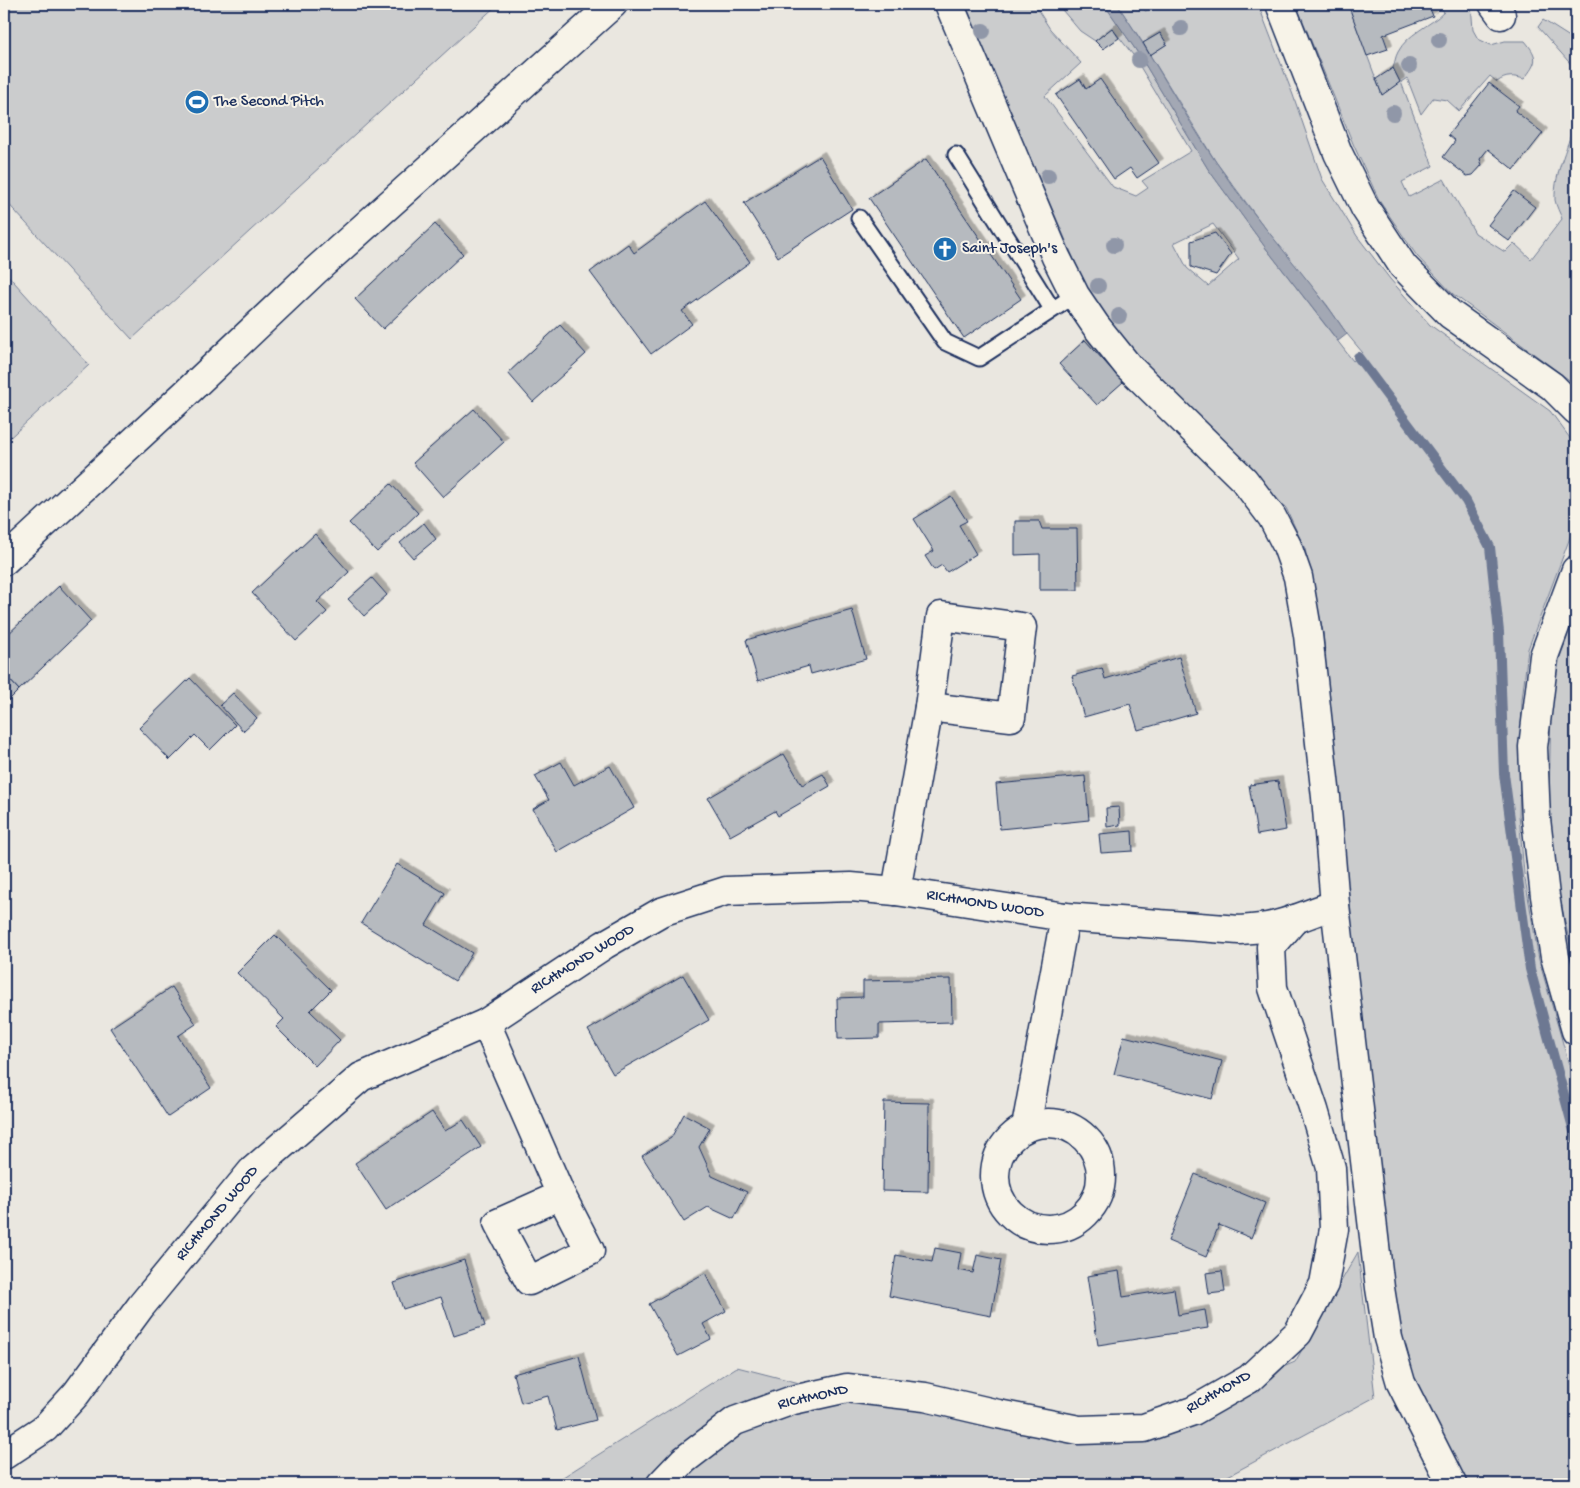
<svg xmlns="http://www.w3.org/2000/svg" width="1580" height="1488" font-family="'Gochi Hand',sans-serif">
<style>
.green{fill:#cbcccd;stroke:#737e96;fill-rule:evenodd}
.water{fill:#a3a8b4;stroke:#6d7892}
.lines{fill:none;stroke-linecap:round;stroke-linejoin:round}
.stream{stroke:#6d7892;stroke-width:10}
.building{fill:#b6babf;stroke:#1b2f5e;filter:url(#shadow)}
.service-casing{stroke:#1b2f5e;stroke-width:19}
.minor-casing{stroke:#1b2f5e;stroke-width:31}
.tertiary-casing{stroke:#1b2f5e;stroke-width:31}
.secondary-casing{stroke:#1b2f5e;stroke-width:31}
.service{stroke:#f7f3e8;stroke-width:15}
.minor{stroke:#f7f3e8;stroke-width:28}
.tertiary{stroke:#f7f3e8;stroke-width:28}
.secondary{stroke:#f7f3e8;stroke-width:28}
.tree{fill:#9097a8}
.labels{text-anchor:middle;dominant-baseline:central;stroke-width:4;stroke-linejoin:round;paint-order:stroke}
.poi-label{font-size:16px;fill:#1b2f5e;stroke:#f7f3e8;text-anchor:start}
.street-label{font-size:16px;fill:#1b2f5e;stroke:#f7f3e8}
</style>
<defs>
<filter id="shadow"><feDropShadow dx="4.5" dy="-4.5" stdDeviation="0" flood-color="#0004"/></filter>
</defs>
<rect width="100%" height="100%" fill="#eae7e0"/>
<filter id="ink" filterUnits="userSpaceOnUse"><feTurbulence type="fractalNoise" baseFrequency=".02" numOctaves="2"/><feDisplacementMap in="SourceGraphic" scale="10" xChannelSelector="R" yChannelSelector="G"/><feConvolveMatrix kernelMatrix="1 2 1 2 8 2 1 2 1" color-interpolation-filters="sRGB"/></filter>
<g filter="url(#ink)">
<g class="green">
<path d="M 4,4 L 498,4 L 132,339 L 4,199 Z"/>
<path d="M 966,4 L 1034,4 L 1050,29 L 1081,63 L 1045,96 L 1113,187 L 1136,196 L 1148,188 L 1142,181 L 1191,151 L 1133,55 L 1112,28 L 1095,41 L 1080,31 L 1057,4 L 1104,4 L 1140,56 L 1208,169 L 1265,247 L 1353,361 L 1363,353 L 1347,334 L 1327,305 L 1274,240 L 1216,162 L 1150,55 L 1167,44 L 1160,33 L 1143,43 L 1117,4 L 1142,4 L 1145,11 L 1171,4 L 1258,4 L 1293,95 L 1322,179 L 1357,236 L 1390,279 L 1430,325 L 1550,411 L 1575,445 L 1576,451 L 1576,515 L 1574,527 L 1528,649 L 1522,700 L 1519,815 L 1524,873 L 1539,960 L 1576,1089 L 1576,1484 L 1465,1484 L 1411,1377 L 1389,1287 L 1365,1111 L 1323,632 L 1305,549 L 1286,508 L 1141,358 L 1106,317 L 1085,285 L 979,39 ZM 1213,224 L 1239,259 L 1208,286 L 1187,268 L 1174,243 Z"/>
<path d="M 1296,4 L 1348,4 L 1382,95 L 1400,82 L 1393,68 C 1395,63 1395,57 1398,52 C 1407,34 1430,26 1444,12 L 1439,4 L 1471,4 L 1473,30 L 1478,39 L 1491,45 L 1505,41 L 1525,41 C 1539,58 1537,62 1524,79 C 1514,76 1506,75 1497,82 L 1490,76 L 1459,111 L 1447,100 L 1433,98 L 1421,114 L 1407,78 L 1401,82 L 1433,166 L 1402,182 L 1409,197 L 1444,179 L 1475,233 L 1505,252 L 1514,243 L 1531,259 L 1562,219 C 1560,213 1556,206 1555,200 C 1554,170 1570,145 1576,116 L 1576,385 L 1453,294 L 1417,256 L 1380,202 L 1354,146 Z"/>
<path d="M 1543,20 L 1576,41 L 1576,70 L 1538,27 Z"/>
<path d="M 4,271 L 89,365 L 4,443 Z"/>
<path d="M 1576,613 L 1576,973 L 1554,870 L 1549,802 L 1551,702 L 1560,657 Z"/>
<path d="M 1358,1252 L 1375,1397 L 1213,1484 L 552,1484 L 737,1367 L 858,1398 L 1111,1440 L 1295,1362 Z"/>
</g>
<path class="water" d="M 1104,4 L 1117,4 C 1152,55 1181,110 1216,162 C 1256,222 1307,274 1347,334 L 1338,341 L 1265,247 L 1208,169 L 1140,56 Z"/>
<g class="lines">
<path class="stream" d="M 1358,357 L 1466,501 L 1490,547 L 1499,632 L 1504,774 L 1530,969 L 1576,1139"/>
</g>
<g class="building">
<path d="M 1348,4 L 1428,4 L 1433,16 L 1383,35 L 1388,49 L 1367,56 Z"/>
<path d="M 1112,28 L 1119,38 L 1103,49 L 1095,41 Z"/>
<path d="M 1160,33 L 1167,44 L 1150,55 L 1143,43 Z"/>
<path d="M 1393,68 L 1400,82 L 1382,95 L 1376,79 Z"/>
<path d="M 1080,79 L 1086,89 L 1100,79 L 1159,163 L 1137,178 L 1130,168 L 1114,179 L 1056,95 Z"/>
<path d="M 1489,83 L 1519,106 L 1515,111 L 1543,133 L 1514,170 L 1488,149 L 1480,159 L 1482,165 L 1473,175 L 1467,176 L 1443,157 L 1455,141 L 1448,135 Z"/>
<path d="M 820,156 L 852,209 L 778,257 L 744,203 Z"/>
<path d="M 926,159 L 1021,299 L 964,338 L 869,198 Z"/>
<path d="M 1514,191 L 1535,207 L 1509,241 L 1488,225 Z"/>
<path d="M 705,201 L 750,262 L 682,311 L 692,324 L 651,354 L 590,272 L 628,244 L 634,253 Z"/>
<path d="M 435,224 L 463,254 L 383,329 L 355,299 Z"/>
<path d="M 1215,233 L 1231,254 L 1216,275 L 1191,267 L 1191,241 Z"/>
<path d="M 560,325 L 586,354 L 533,402 L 508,373 Z"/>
<path d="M 1085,340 L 1123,382 L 1097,405 L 1059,364 Z"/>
<path d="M 474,409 L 504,442 L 443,497 L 413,463 Z"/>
<path d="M 391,484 L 418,513 L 377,552 L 349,523 Z"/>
<path d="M 951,496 L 967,521 L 959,525 L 976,554 L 947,572 L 942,565 L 934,570 L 925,556 L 934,551 L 914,519 Z"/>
<path d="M 1015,521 L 1039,521 L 1042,529 L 1077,529 L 1078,590 L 1040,590 L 1040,554 L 1015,555 Z"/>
<path d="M 424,523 L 436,539 L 413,558 L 400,543 Z"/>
<path d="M 315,534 L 349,572 L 317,602 L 327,612 L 296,641 L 252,593 Z"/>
<path d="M 372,578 L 387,595 L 364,616 L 348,599 Z"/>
<path d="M 59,586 L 91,621 L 19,690 L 4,674 L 4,638 Z"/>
<path d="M 852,610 L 866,659 L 811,674 L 809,666 L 758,681 L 746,640 Z"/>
<path d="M 1179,657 L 1196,713 L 1138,730 L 1130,704 L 1084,717 L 1072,676 L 1102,668 L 1105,679 Z"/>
<path d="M 4,674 L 19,690 L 4,705 Z"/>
<path d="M 190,678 L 235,725 L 210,750 L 195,735 L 170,760 L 139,728 Z"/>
<path d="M 233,693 L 257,718 L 243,731 L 220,705 Z"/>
<path d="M 784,754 L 802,785 L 823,774 L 830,786 L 778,816 L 775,811 L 730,836 L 708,798 Z"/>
<path d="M 561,762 L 574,785 L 610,766 L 634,808 L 557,852 L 533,809 L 549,800 L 535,776 Z"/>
<path d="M 1085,776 L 1089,820 L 1000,829 L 996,784 Z"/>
<path d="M 1278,781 L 1286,830 L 1257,835 L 1249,785 Z"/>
<path d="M 1119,807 L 1120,825 L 1107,827 L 1106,808 Z"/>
<path d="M 1132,831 L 1133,851 L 1101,853 L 1099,834 Z"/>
<path d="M 397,864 L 445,893 L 426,925 L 472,953 L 455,981 L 361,923 Z"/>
<path d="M 275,935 L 331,990 L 310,1011 L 340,1040 L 315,1066 L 276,1027 L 284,1019 L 237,973 Z"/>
<path d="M 683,975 L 709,1020 L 613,1074 L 588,1030 Z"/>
<path d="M 951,979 L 952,1022 L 879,1024 L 879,1038 L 838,1039 L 837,998 L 863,997 L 863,981 Z"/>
<path d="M 172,987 L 196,1024 L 178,1036 L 211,1088 L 168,1117 L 110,1028 Z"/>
<path d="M 1124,1036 L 1222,1061 L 1212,1099 L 1114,1074 Z"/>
<path d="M 884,1102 L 929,1103 L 928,1192 L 882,1191 Z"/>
<path d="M 432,1112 L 445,1131 L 463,1120 L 481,1147 L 386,1210 L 355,1163 Z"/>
<path d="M 684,1114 L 710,1128 L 699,1147 L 712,1176 L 747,1192 L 734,1219 L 708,1207 L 684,1222 L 642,1156 L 671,1138 Z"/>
<path d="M 1195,1174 L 1265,1203 L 1251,1238 L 1219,1225 L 1206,1257 L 1168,1241 Z"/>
<path d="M 935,1248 L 961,1253 L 958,1270 L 973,1273 L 977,1255 L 1001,1260 L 991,1316 L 889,1296 L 896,1255 L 932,1262 Z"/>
<path d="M 464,1260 L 485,1326 L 454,1336 L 441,1297 L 403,1309 L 394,1283 Z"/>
<path d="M 1119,1271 L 1123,1297 L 1174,1289 L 1178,1315 L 1205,1310 L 1208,1328 L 1098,1345 L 1087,1276 Z"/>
<path d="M 1222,1271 L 1225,1292 L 1209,1294 L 1206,1273 Z"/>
<path d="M 705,1273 L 726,1311 L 703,1324 L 711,1339 L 678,1356 L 649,1304 Z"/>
<path d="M 579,1356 L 596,1420 L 557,1430 L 548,1396 L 521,1403 L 513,1374 Z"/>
</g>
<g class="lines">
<defs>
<g id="service">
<path d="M 956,155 L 1052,309"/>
<path d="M 859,218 L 945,342 L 979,358 L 1075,295"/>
</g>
<g id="minor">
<path d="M 1280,4 L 1338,153 L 1365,208 L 1403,266 L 1450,314 L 1552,386 L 1576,410"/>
<path d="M 1493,4 L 1501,15"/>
<path d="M 1576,570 L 1544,656 L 1533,747 L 1536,819 L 1545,896 L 1555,957 L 1576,1031"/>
<path d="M 941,616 L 1022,627 L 1011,717 L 929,707 Z"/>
<path d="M 896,891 L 929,707"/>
<path d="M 486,1023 L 561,1195"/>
<circle cx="1048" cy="1176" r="53"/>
<path d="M 1026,1127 L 1065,917"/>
<path d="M 561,1195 L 590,1251 L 529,1281 L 498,1223 Z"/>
<path d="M 4,1455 L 45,1428 L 76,1394 L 141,1306 L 252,1171 L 361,1077 L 486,1023 L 604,945 L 661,912 L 726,891 L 851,887 L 896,891 L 1065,917 L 1239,930 C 1248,929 1258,929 1267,927 C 1290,923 1311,912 1335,905"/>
<path d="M 661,1484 L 684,1460 L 735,1421 L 793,1400 L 847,1388 L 925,1397 L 998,1414 L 1079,1430 L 1144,1428 L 1193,1411 L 1249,1379 L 1298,1333 L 1324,1284 L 1334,1229 L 1331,1168 L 1314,1110 L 1273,988 L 1271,947 L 1295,919"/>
</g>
<path id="tertiary" d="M 949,4 L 1056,257 L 1075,295 L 1096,326 L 1128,366 L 1244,480 L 1272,517 L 1287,546 L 1298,577 L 1308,635 L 1326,797 L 1335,905 L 1380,1288 L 1388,1338 L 1401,1383 L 1452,1484"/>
<path id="secondary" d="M 4,561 L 184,395 L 315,271 L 613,4"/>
</defs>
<use href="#service" class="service-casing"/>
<use href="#minor" class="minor-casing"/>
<use href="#tertiary" class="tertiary-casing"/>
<use href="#secondary" class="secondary-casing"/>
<use href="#service" class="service"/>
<use href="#minor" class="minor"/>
<use href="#tertiary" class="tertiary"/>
<use href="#secondary" class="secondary"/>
</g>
<g class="tree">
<circle cx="1181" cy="28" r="8"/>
<circle cx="983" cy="31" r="8"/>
<circle cx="1439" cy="40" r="8"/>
<circle cx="1139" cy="60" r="8"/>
<circle cx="1409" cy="66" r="8"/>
<circle cx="1393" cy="113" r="8"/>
<circle cx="1048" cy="176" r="8"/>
<circle cx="1114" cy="245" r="8"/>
<circle cx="1098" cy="286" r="8"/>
<circle cx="1119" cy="316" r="8"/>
</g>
</g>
<defs>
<symbol id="stadium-disc" viewBox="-11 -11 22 22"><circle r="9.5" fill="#1f6fb2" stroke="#f7f3e8"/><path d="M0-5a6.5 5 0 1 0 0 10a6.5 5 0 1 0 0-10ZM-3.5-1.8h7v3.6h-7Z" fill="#fff"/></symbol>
<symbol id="church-disc" viewBox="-11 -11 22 22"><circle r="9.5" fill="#1f6fb2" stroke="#f7f3e8"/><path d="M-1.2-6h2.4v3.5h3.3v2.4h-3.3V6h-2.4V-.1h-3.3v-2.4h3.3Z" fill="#fff"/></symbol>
</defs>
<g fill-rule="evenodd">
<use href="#stadium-disc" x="183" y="88" width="28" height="28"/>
<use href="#church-disc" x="931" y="235" width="28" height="28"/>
</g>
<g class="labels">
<g class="poi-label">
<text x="214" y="102">The Second Pitch</text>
<text x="962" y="249">Saint Joseph's</text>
</g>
<g class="street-label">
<text transform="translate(985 905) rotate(9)">RICHMOND WOOD</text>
<text transform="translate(583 960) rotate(-32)">RICHMOND WOOD</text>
<text transform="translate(218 1214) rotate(-50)">RICHMOND WOOD</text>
<text transform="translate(1219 1393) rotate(-30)">RICHMOND</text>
<text transform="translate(813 1398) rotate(-13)">RICHMOND</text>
</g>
</g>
<rect width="1580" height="1488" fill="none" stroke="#f7f3e8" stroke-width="20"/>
<rect x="10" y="10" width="1560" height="1468" fill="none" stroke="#1b2f5e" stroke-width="2" filter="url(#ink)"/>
</svg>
